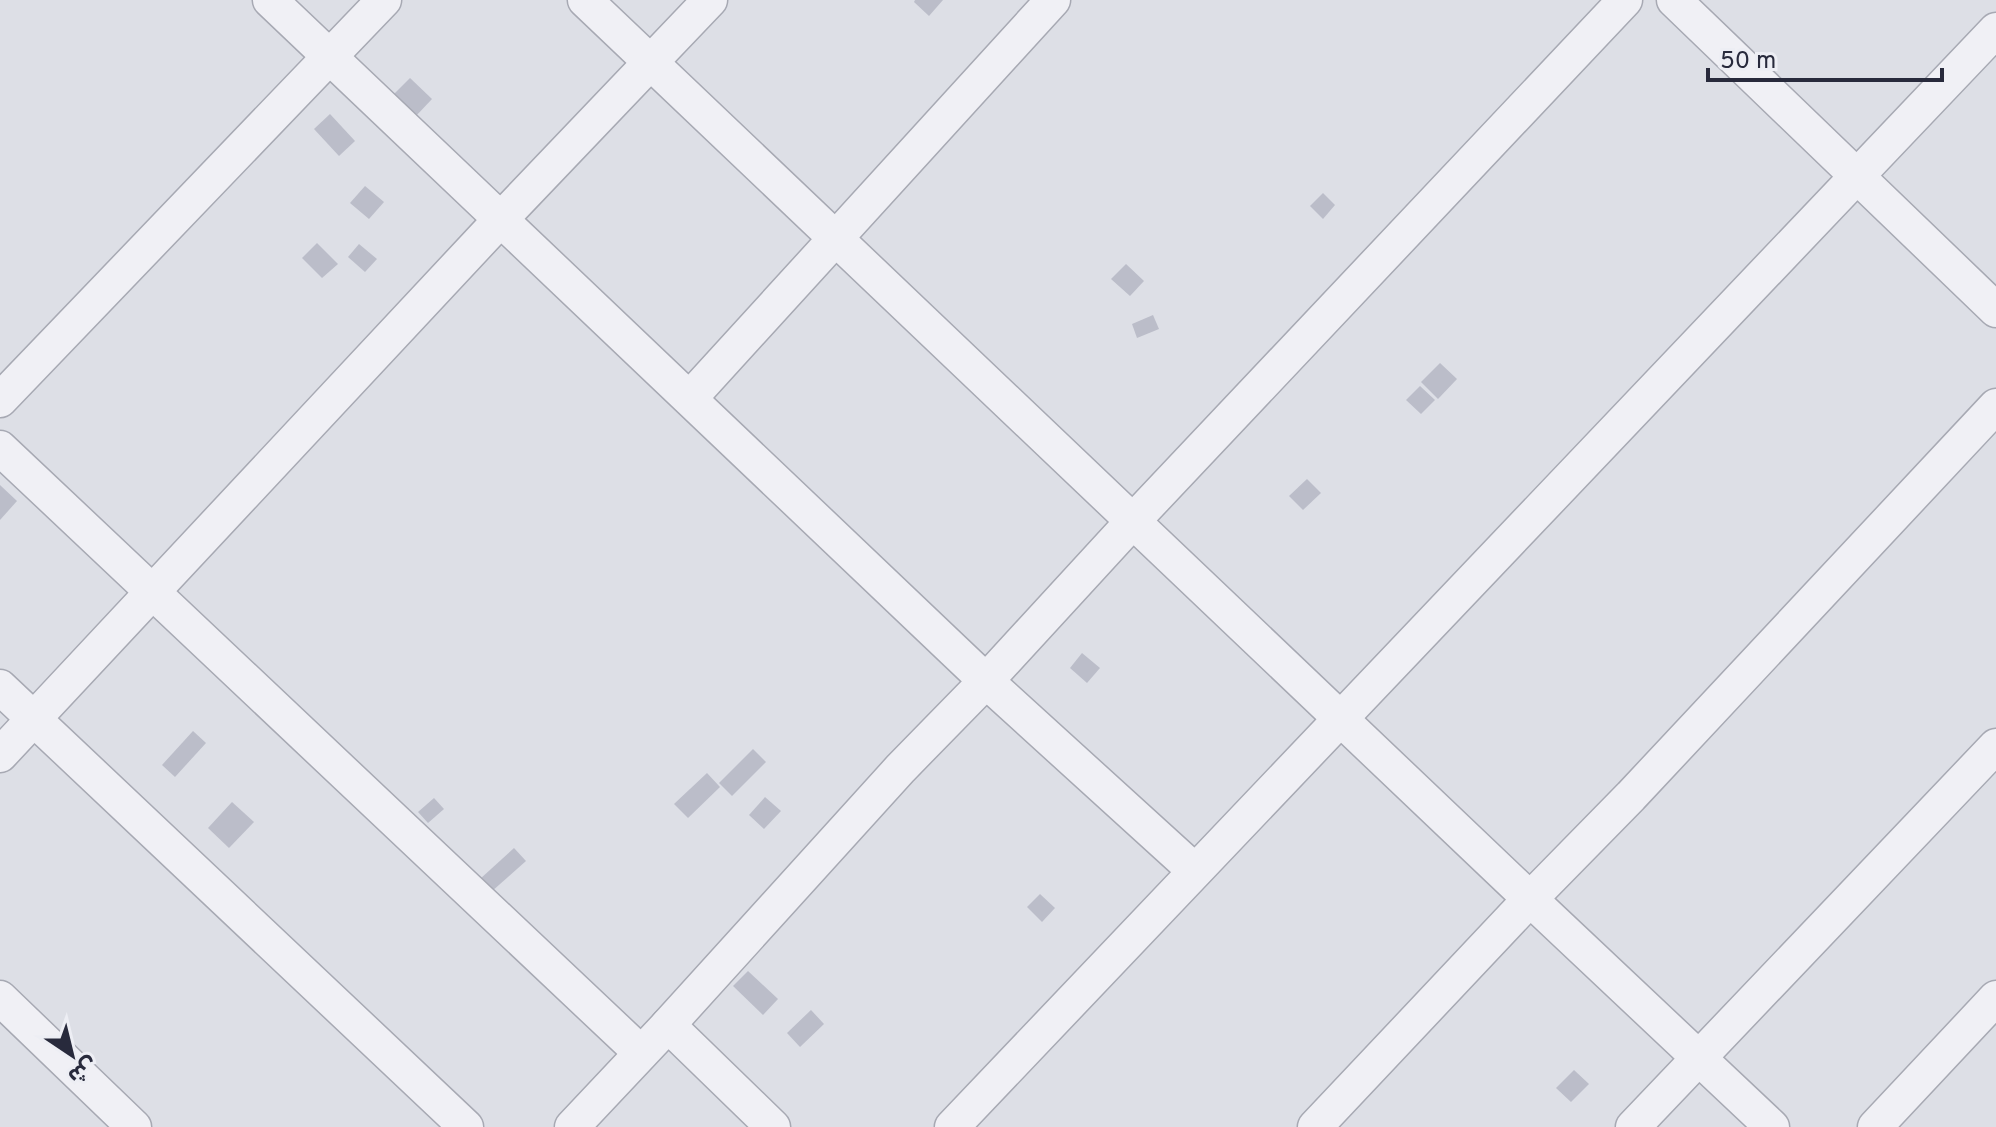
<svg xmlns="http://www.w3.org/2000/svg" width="1996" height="1127" font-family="Overpass,'Noto Sans Arabic',sans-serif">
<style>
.building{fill:#bbbdc9}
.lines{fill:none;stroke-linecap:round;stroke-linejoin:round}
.minor-casing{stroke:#a7a9b3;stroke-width:37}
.minor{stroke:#f0f0f5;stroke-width:34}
</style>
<rect width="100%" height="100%" fill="#dddfe6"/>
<g class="building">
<path d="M 915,0 L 943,0 L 929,16 L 914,2 Z"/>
<path d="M 410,78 L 432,99 L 415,117 L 392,96 Z"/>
<path d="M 330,114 L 355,141 L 339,156 L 314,129 Z"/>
<path d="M 365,186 L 384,202 L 369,219 L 350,203 Z"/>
<path d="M 1323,193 L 1335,205 L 1323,219 L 1310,206 Z"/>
<path d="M 317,243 L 338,264 L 322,278 L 302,258 Z"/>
<path d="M 359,244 L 377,259 L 365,272 L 348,257 Z"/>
<path d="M 1126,264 L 1144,281 L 1130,296 L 1111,279 Z"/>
<path d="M 1153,315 L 1159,329 L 1137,338 L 1132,324 Z"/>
<path d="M 1440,363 L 1457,379 L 1438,399 L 1421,382 Z"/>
<path d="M 1420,386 L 1435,400 L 1421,414 L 1406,400 Z"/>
<path d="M 1307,479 L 1321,493 L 1303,510 L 1289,496 Z"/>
<path d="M 0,485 L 17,501 L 0,520 Z"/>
<path d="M 1082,653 L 1100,668 L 1087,683 L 1070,668 Z"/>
<path d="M 193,731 L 206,743 L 175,777 L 162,765 Z"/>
<path d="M 753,749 L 766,762 L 732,796 L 719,783 Z"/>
<path d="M 707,773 L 720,787 L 688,818 L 674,804 Z"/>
<path d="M 765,797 L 781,811 L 764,829 L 749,815 Z"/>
<path d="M 434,798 L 444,809 L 428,823 L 418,812 Z"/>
<path d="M 232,802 L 254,822 L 229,848 L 208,828 Z"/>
<path d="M 514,848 L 526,861 L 491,892 L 480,879 Z"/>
<path d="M 1040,894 L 1055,908 L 1042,922 L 1027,907 Z"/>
<path d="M 748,971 L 778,999 L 763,1015 L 733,986 Z"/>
<path d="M 811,1010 L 824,1024 L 800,1047 L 787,1033 Z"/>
<path d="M 1574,1070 L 1589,1084 L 1571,1102 L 1556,1088 Z"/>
</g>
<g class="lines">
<defs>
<g id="minor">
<path d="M 270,0 L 986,681 L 1195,871"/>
<path d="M 585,0 L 1530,899 L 1772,1127"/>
<path d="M 1674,0 L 1996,310"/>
<path d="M 690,398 L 1053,0"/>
<path d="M 0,400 L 384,0"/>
<path d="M 0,448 L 641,1053"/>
<path d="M 0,687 L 466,1127"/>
<path d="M 0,755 L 501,219 L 710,0"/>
<path d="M 0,998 L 134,1127"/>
<path d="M 668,1025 L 773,1127"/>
<path d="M 572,1127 L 668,1025 L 900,769 L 986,681 L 1133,521 L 1625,0"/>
<path d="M 952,1127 L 1996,30"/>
<path d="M 1315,1127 L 1530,899 L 1631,796 L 1996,406"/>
<path d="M 1633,1127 L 1996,746"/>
<path d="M 1875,1127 L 1996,998"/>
</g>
</defs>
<use href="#minor" class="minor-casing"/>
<use href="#minor" class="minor"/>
</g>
<g transform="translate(72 1055) rotate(145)" stroke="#edeef4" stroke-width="6" paint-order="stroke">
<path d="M0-6L14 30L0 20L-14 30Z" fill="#282a3c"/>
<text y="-12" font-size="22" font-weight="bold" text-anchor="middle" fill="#282a3c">ش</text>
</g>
<path d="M1708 68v12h234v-12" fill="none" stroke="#282a3c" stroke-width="4"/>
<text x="1720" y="68" font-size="24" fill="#282a3c" stroke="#edeef4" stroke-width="6" paint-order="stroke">50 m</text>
</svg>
